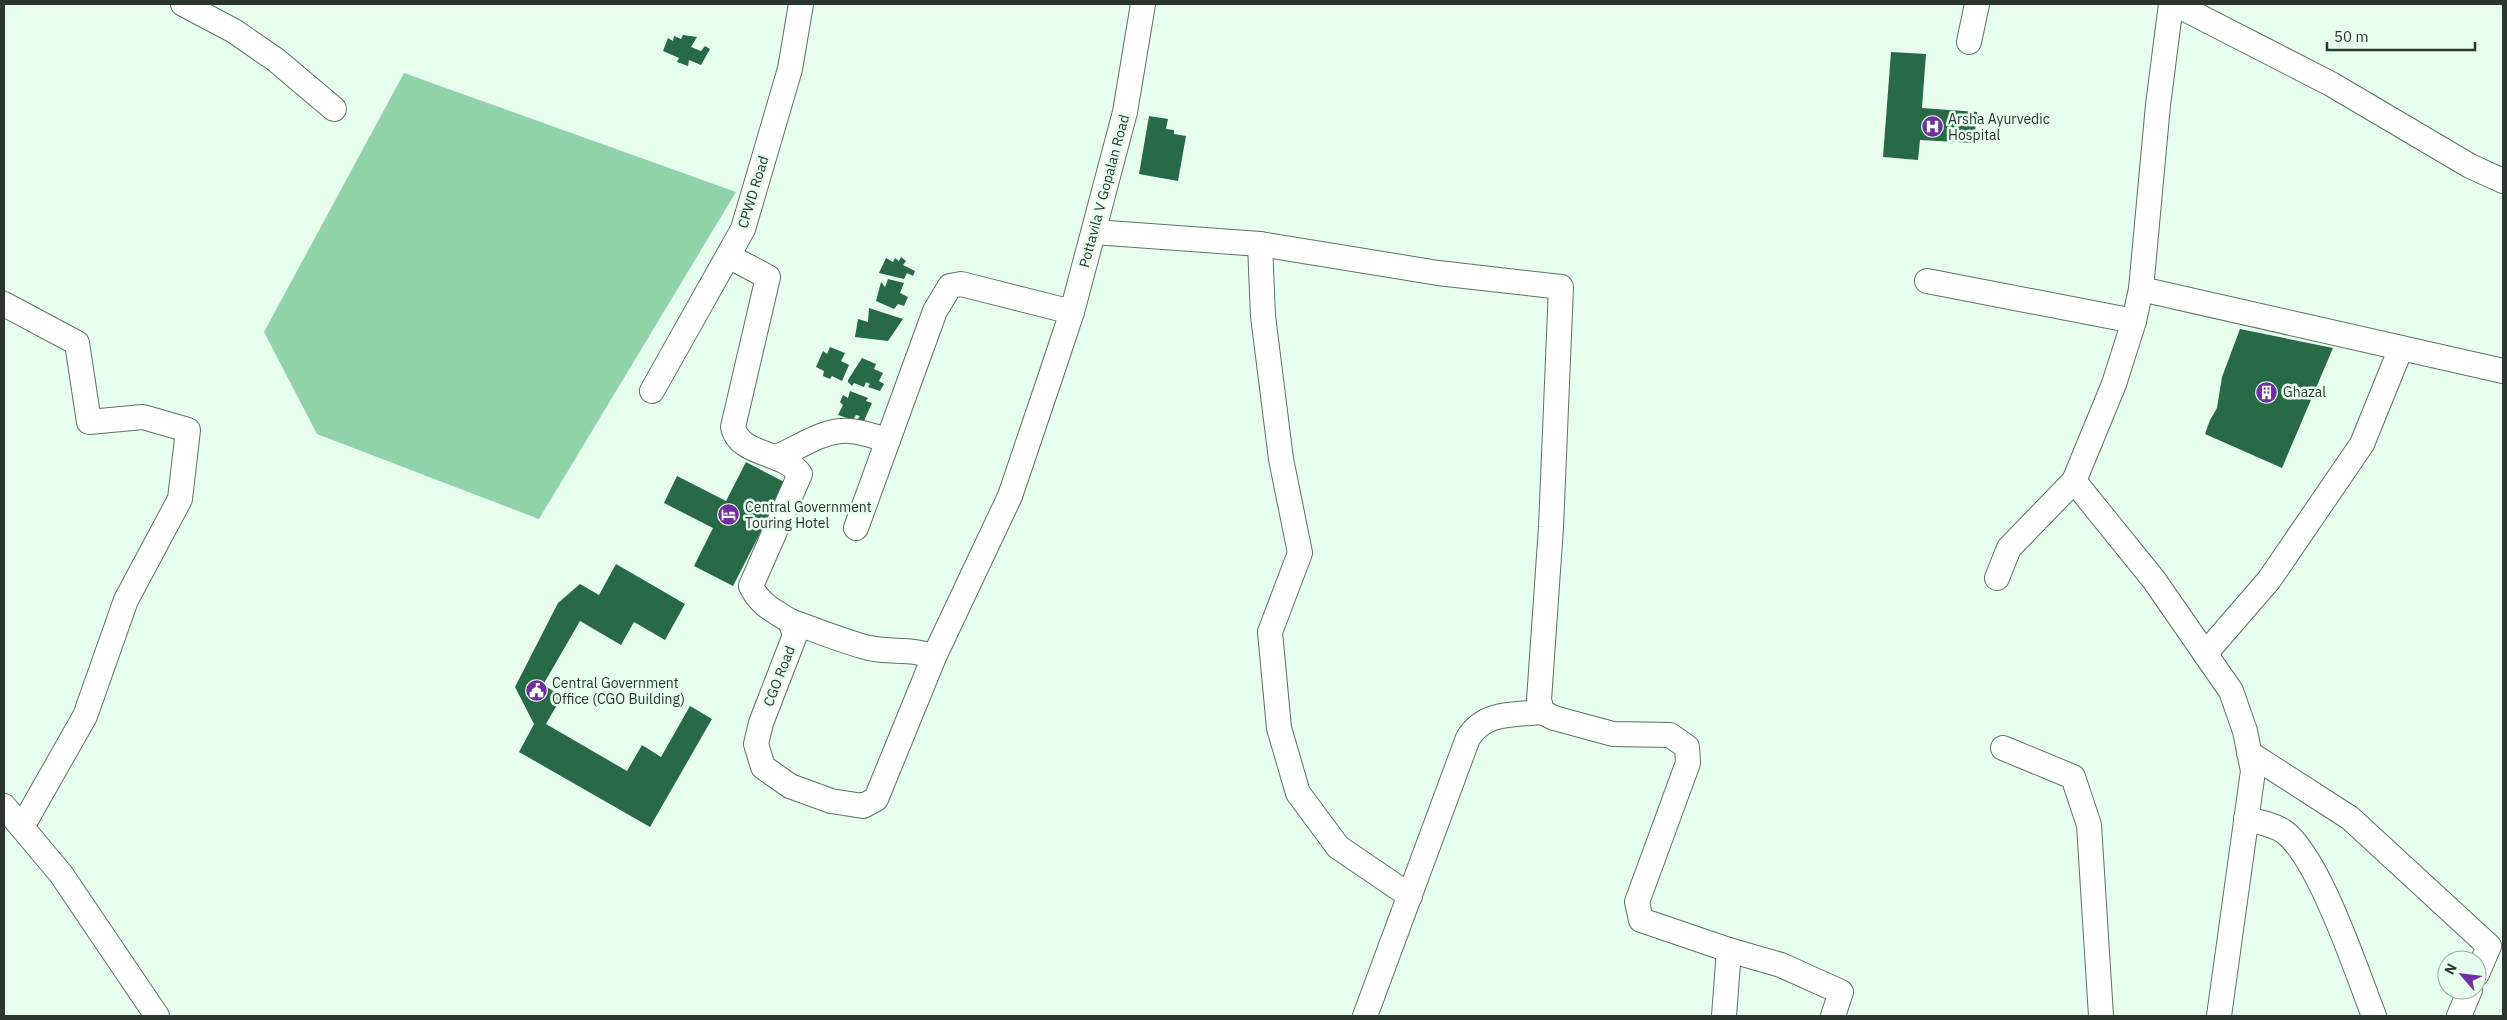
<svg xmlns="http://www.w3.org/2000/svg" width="2507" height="1020" font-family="'IBM Plex Sans',sans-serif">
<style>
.forest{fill:#90d3a9}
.building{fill:#276a45}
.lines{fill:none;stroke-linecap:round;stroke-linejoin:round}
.minor-casing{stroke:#5a7363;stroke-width:26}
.minor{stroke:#fff;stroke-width:24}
.labels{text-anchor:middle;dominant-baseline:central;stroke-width:5;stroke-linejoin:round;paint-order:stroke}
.poi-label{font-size:14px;fill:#2b362f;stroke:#e7feee;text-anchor:start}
.street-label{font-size:14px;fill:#2b362f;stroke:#e7feee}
</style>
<rect width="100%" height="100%" fill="#e7feee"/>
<path class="forest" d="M 404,73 L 736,192 L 539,519 L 317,434 L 264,332 Z"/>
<g class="building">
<path d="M 683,35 L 697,37 L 691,47 L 701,51 L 705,46 L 710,49 L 701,65 L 689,60 L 688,66 L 677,62 L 679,58 L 663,51 L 668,38 L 673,41 L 674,36 L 681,39 Z"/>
<path d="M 1891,52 L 1926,54 L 1922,108 L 1977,112 L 1974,143 L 1920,140 L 1918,160 L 1883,157 Z"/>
<path d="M 1149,116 L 1168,119 L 1166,129 L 1174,130 L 1174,134 L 1186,136 L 1178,181 L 1139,174 Z"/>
<path d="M 901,257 L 906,261 L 903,265 L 915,271 L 913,276 L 907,273 L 904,279 L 879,273 L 886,258 L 893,262 L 895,258 L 899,261 Z"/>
<path d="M 888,279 L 904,283 L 900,293 L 908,297 L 904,306 L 898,304 L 894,309 L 876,301 L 881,282 L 885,287 Z"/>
<path d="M 869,308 L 903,319 L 888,341 L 855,337 L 858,319 L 868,322 Z"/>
<path d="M 2240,329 L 2333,348 L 2282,468 L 2205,434 L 2210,420 L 2217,408 L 2222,377 Z"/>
<path d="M 830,347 L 845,353 L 841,361 L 849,365 L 842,381 L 832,376 L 830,379 L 823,376 L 824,371 L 816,367 L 823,351 L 827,354 Z"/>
<path d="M 862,358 L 876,364 L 874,369 L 883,373 L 879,381 L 884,384 L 880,391 L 868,387 L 870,384 L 866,382 L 864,387 L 854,383 L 852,386 L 848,382 L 848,380 Z"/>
<path d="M 850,391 L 868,398 L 866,401 L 872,403 L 863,423 L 857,420 L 860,416 L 856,415 L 853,420 L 838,415 L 843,405 L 840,402 L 843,395 L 848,398 Z"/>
<path d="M 746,462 L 786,483 L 733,586 L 694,566 L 713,528 L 664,503 L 677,476 L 726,501 Z"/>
<path d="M 616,564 L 685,604 L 665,640 L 634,622 L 621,645 L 580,621 L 543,685 L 562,696 L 546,724 L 627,771 L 642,745 L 661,757 L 690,706 L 712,719 L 650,827 L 519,752 L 534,724 L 515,687 L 558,603 L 580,584 L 599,595 Z"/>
</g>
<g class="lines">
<defs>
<g id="minor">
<path d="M 183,4 L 234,31 L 276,60 L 334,109"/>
<path d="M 2175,4 L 2331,84 L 2470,166 L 2503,181"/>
<path d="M 1969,42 L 1977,4"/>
<path d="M 1094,232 L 1260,244 L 1438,273 L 1561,287 L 1551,527 L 1539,700 L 1542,712 L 1554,718 L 1613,734 L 1670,735 L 1687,747 L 1688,763 L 1637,902 L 1641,920 L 1729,950 L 1781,965 L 1841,992 L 1833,1016"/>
<path d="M 1260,244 L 1263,316 L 1281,459 L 1300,553 L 1270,632 L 1279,728 L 1298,793 L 1338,847 L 1410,896"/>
<path d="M 728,256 L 768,277 L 733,427 C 739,456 784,451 800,474 L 751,586 C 759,604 774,611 790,621 L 795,635 L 761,723 L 756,744 L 763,767 L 790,786 L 831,801 L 863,806 L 876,799 L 934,657 L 1010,496 L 1051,375 L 1072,312 L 1125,112 L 1143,4"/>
<path d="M 1927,281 L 2134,321"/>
<path d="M 2141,289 L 2503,371"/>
<path d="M 4,304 L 77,343 L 89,422 L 143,417 L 188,430 L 180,499 L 126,600 L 85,716 L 22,827"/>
<path d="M 652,391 L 743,229 L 790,69 L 801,4"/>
<path d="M 777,457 C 800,447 824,429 850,431 C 863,432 876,437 888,440"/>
<path d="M 2074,481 L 2154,580 L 2231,691 L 2245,731 L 2253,771 L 2219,1016"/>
<path d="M 856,528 L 935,311 L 950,286 L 961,284 L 1072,312"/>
<path d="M 1997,578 L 2009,548 L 2074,481 L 2114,384 L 2134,321 L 2141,289 L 2158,105 L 2171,4"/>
<path d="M 790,621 C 816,630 842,641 869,648 C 891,653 913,648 934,657"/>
<path d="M 2205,654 L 2269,580 L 2362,444 L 2401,348"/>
<path d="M 2003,748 L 2073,777 L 2089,825 L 2101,1016"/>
<path d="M 2249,753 L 2350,818 L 2489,946 L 2477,974"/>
<path d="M 4,806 L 61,874 L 157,1016"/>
<path d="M 2246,819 C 2259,822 2272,824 2283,831 C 2319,856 2357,973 2374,1016"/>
<path d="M 1365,1016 L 1468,738 C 1485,711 1513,715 1542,712"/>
<path d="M 1724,1016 L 1729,950"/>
<path d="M 2459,1016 L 2470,990"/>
</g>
</defs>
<use href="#minor" class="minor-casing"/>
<use href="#minor" class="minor"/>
</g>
<defs>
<symbol id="hospital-disc" viewBox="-11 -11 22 22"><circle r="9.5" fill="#702ea3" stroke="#e7feee"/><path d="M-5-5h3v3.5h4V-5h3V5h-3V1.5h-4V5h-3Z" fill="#fff"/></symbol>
<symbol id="building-disc" viewBox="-11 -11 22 22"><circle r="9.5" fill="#702ea3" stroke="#e7feee"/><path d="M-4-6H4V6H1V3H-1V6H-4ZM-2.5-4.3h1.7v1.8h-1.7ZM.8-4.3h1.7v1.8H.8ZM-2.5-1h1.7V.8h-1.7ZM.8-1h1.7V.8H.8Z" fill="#fff"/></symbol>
<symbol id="hotel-disc" viewBox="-11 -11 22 22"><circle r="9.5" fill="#702ea3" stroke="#e7feee"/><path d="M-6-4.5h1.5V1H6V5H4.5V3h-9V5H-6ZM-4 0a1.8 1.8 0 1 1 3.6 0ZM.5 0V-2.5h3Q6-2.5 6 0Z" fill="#fff"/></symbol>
<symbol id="civic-disc" viewBox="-11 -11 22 22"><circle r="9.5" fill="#702ea3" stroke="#e7feee"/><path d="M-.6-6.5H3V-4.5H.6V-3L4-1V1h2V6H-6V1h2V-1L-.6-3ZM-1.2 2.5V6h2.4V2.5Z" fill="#fff"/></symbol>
</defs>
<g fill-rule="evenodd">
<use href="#hospital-disc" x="1920" y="114" width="25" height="25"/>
<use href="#building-disc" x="2254" y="380" width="25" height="25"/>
<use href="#hotel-disc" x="716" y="502" width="25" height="25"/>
<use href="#civic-disc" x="524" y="678" width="25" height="25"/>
</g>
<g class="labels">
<g class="poi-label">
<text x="1948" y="119">Arsha Ayurvedic<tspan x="1948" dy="16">Hospital</tspan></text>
<text x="2283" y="392">Ghazal</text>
<text x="745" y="507">Central Government<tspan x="745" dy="16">Touring Hotel</tspan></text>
<text x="552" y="683">Central Government<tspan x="552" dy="16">Office (CGO Building)</tspan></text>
</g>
<g class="street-label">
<text transform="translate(1104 191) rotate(-75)">Pottavila V Gopalan Road</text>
<text transform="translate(753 192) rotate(-73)">CPWD Road</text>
<text transform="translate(779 676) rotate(-69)">CGO Road</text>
</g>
</g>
<rect width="2507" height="1020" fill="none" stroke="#2b362f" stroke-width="10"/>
<g transform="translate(2462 975) rotate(298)"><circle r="24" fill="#e7feee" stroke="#9caea2"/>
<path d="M0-4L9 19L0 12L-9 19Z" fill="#702ea3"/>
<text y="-8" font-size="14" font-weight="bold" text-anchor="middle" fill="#2b362f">N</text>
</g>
<path d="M2327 42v8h148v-8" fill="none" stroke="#2b362f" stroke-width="2.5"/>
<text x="2334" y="42" font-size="15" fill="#2b362f" stroke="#e7feee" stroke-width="4" paint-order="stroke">50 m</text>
</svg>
